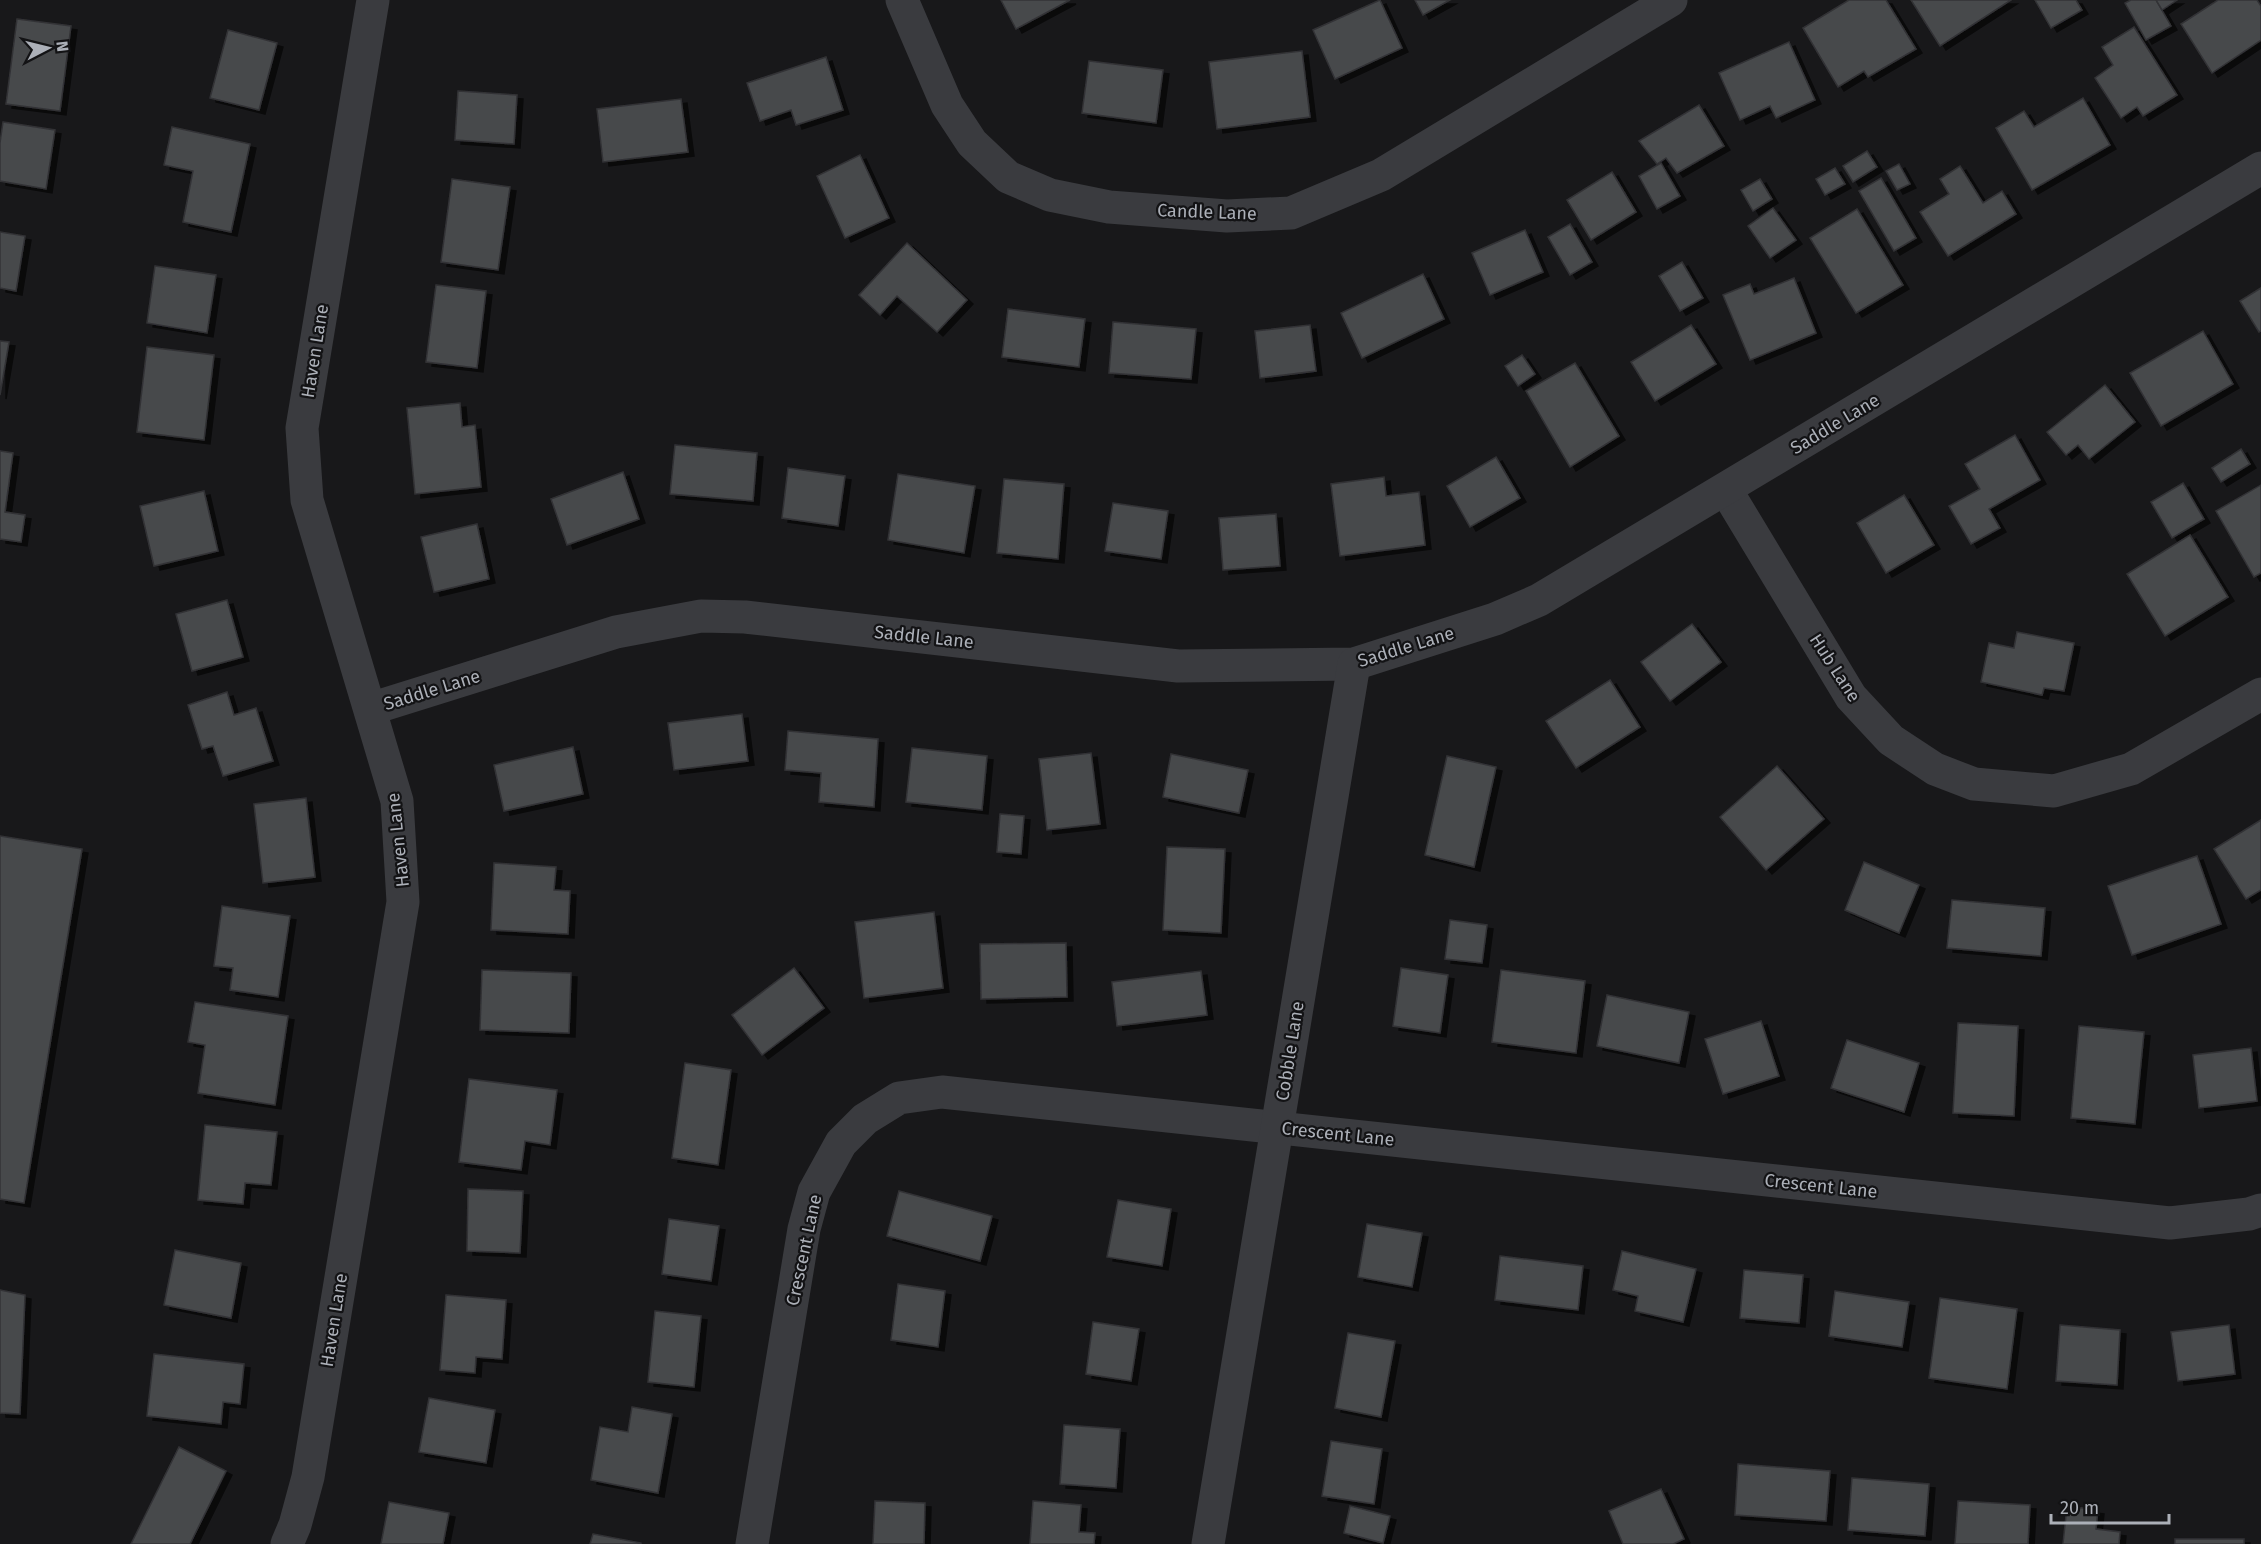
<svg xmlns="http://www.w3.org/2000/svg" width="2261" height="1544" font-family="'Fira Sans',sans-serif">
<style>
.building{fill:#47494c;stroke:#333336;stroke-width:1.5;filter:url(#shadow)}
.lines{fill:none;stroke-linecap:round;stroke-linejoin:round}
.minor{stroke:#3a3b3f;stroke-width:33}
.labels{text-anchor:middle;dominant-baseline:central;stroke-width:4.5;stroke-linejoin:round;paint-order:stroke}
.street-label{font-size:18px;fill:#acb0b8;stroke:#131315}
</style>
<defs>
<filter id="shadow"><feDropShadow dx="6" dy="4" stdDeviation="0" flood-color="#0009"/></filter>
</defs>
<rect width="100%" height="100%" fill="#18181a"/>
<g class="building">
<path d="M 1001,0 L 1070,0 L 1016,29 Z"/>
<path d="M 1380,0 L 1402,48 L 1335,79 L 1313,30 Z"/>
<path d="M 1415,0 L 1450,0 L 1423,15 Z"/>
<path d="M 1849,0 L 1886,0 L 1916,49 L 1868,77 L 1864,71 L 1838,87 L 1803,28 Z"/>
<path d="M 1911,0 L 2011,0 L 1940,46 Z"/>
<path d="M 2035,0 L 2076,0 L 2082,10 L 2051,28 Z"/>
<path d="M 2131,0 L 2156,0 L 2171,26 L 2146,40 L 2125,3 Z"/>
<path d="M 2156,0 L 2177,0 L 2162,10 Z"/>
<path d="M 2218,0 L 2257,0 L 2261,6 L 2261,40 L 2212,73 L 2181,24 Z"/>
<path d="M 17,19 L 71,26 L 60,111 L 6,104 Z"/>
<path d="M 2134,27 L 2177,95 L 2143,116 L 2137,107 L 2121,118 L 2095,78 L 2113,65 L 2102,47 Z"/>
<path d="M 228,30 L 277,43 L 259,110 L 210,98 Z"/>
<path d="M 1789,42 L 1815,100 L 1776,118 L 1770,106 L 1740,120 L 1719,73 Z"/>
<path d="M 1302,51 L 1310,117 L 1217,129 L 1209,62 Z"/>
<path d="M 826,57 L 843,110 L 796,125 L 791,110 L 760,121 L 747,83 Z"/>
<path d="M 1089,61 L 1163,70 L 1156,123 L 1082,113 Z"/>
<path d="M 458,91 L 517,95 L 514,144 L 455,140 Z"/>
<path d="M 2083,98 L 2110,145 L 2032,190 L 1996,128 L 2024,111 L 2034,127 Z"/>
<path d="M 681,99 L 688,152 L 603,162 L 597,109 Z"/>
<path d="M 1699,105 L 1724,146 L 1677,173 L 1666,158 L 1657,164 L 1639,141 Z"/>
<path d="M 3,122 L 55,130 L 46,189 L 0,181 L 0,143 Z"/>
<path d="M 172,127 L 250,144 L 231,232 L 183,222 L 193,171 L 164,165 Z"/>
<path d="M 1867,151 L 1877,167 L 1853,182 L 1843,166 Z"/>
<path d="M 860,155 L 889,218 L 845,238 L 817,176 Z"/>
<path d="M 1661,163 L 1680,196 L 1657,209 L 1639,176 Z"/>
<path d="M 1899,164 L 1910,184 L 1897,190 L 1886,171 Z"/>
<path d="M 1960,166 L 1983,203 L 2002,191 L 2016,214 L 1948,256 L 1920,212 L 1949,194 L 1940,179 Z"/>
<path d="M 1835,168 L 1845,184 L 1825,195 L 1816,179 Z"/>
<path d="M 1612,172 L 1636,212 L 1591,240 L 1567,200 Z"/>
<path d="M 1881,178 L 1916,238 L 1894,251 L 1859,191 Z"/>
<path d="M 452,179 L 510,187 L 498,270 L 441,262 Z"/>
<path d="M 1760,179 L 1772,199 L 1753,211 L 1741,190 Z"/>
<path d="M 1773,208 L 1796,240 L 1770,258 L 1748,226 Z"/>
<path d="M 1857,209 L 1903,285 L 1856,313 L 1810,238 Z"/>
<path d="M 1570,224 L 1592,262 L 1570,275 L 1548,237 Z"/>
<path d="M 1525,230 L 1543,272 L 1490,295 L 1472,253 Z"/>
<path d="M 0,232 L 25,236 L 16,291 L 0,288 Z"/>
<path d="M 907,243 L 967,300 L 937,332 L 897,296 L 880,315 L 859,295 Z"/>
<path d="M 1682,262 L 1703,298 L 1680,311 L 1659,276 Z"/>
<path d="M 155,266 L 216,275 L 207,333 L 147,323 Z"/>
<path d="M 1423,274 L 1444,319 L 1362,358 L 1341,313 Z"/>
<path d="M 1794,278 L 1816,333 L 1750,360 L 1723,295 L 1750,284 L 1754,294 Z"/>
<path d="M 436,285 L 486,291 L 477,368 L 426,362 Z"/>
<path d="M 2261,288 L 2261,331 L 2259,332 L 2240,301 Z"/>
<path d="M 1008,309 L 1085,319 L 1079,367 L 1002,357 Z"/>
<path d="M 1113,322 L 1196,329 L 1191,379 L 1109,373 Z"/>
<path d="M 1310,325 L 1316,371 L 1260,378 L 1255,331 Z"/>
<path d="M 1691,325 L 1716,364 L 1655,401 L 1631,362 Z"/>
<path d="M 2203,331 L 2233,384 L 2161,426 L 2130,373 Z"/>
<path d="M 0,341 L 9,342 L 0,395 Z"/>
<path d="M 147,347 L 214,355 L 204,440 L 137,432 Z"/>
<path d="M 1522,355 L 1535,374 L 1518,386 L 1505,366 Z"/>
<path d="M 1575,363 L 1619,436 L 1570,467 L 1526,391 Z"/>
<path d="M 2105,385 L 2135,422 L 2089,459 L 2078,445 L 2066,455 L 2047,432 Z"/>
<path d="M 460,403 L 462,427 L 475,425 L 481,487 L 415,494 L 407,408 Z"/>
<path d="M 2015,435 L 2040,480 L 1989,509 L 2000,528 L 1971,544 L 1949,506 L 1980,489 L 1965,464 Z"/>
<path d="M 675,445 L 757,453 L 753,501 L 670,494 Z"/>
<path d="M 2241,449 L 2250,464 L 2221,482 L 2212,468 Z"/>
<path d="M 0,451 L 13,453 L 5,512 L 25,515 L 21,542 L 0,539 Z"/>
<path d="M 1496,457 L 1520,498 L 1470,527 L 1447,486 Z"/>
<path d="M 788,468 L 845,476 L 838,526 L 782,518 Z"/>
<path d="M 623,472 L 639,519 L 567,545 L 551,499 Z"/>
<path d="M 898,474 L 975,486 L 964,553 L 888,540 Z"/>
<path d="M 1384,477 L 1386,496 L 1419,492 L 1425,545 L 1340,556 L 1331,484 Z"/>
<path d="M 1004,479 L 1064,484 L 1058,559 L 997,553 Z"/>
<path d="M 2183,483 L 2204,519 L 2172,538 L 2151,502 Z"/>
<path d="M 2261,485 L 2261,573 L 2254,577 L 2216,511 Z"/>
<path d="M 204,491 L 218,551 L 154,566 L 140,506 Z"/>
<path d="M 1904,495 L 1934,545 L 1886,573 L 1857,523 Z"/>
<path d="M 1113,503 L 1168,511 L 1161,559 L 1105,551 Z"/>
<path d="M 1276,514 L 1280,566 L 1223,570 L 1219,518 Z"/>
<path d="M 477,524 L 489,579 L 434,592 L 421,537 Z"/>
<path d="M 2190,535 L 2228,597 L 2165,636 L 2127,574 Z"/>
<path d="M 227,600 L 243,657 L 192,671 L 176,614 Z"/>
<path d="M 1692,624 L 1721,662 L 1670,701 L 1641,662 Z"/>
<path d="M 2017,632 L 2074,643 L 2064,691 L 2044,688 L 2042,695 L 1981,682 L 1989,643 L 2014,648 Z"/>
<path d="M 1610,680 L 1640,727 L 1576,768 L 1546,721 Z"/>
<path d="M 227,692 L 234,715 L 256,708 L 273,761 L 223,776 L 213,746 L 202,749 L 188,705 Z"/>
<path d="M 742,714 L 748,761 L 674,770 L 668,723 Z"/>
<path d="M 788,731 L 878,739 L 874,807 L 819,802 L 821,773 L 785,770 Z"/>
<path d="M 573,747 L 583,794 L 504,811 L 494,765 Z"/>
<path d="M 912,748 L 987,756 L 982,810 L 906,802 Z"/>
<path d="M 1091,753 L 1100,824 L 1047,830 L 1039,759 Z"/>
<path d="M 1171,754 L 1248,770 L 1239,813 L 1163,797 Z"/>
<path d="M 1447,756 L 1496,767 L 1474,867 L 1425,855 Z"/>
<path d="M 1777,766 L 1824,819 L 1766,870 L 1720,817 Z"/>
<path d="M 306,798 L 315,877 L 263,883 L 254,804 Z"/>
<path d="M 1000,814 L 1024,816 L 1021,854 L 997,852 Z"/>
<path d="M 2261,820 L 2261,890 L 2246,899 L 2214,849 Z"/>
<path d="M 0,836 L 82,849 L 24,1203 L 0,1199 Z"/>
<path d="M 1167,847 L 1225,849 L 1221,933 L 1163,930 Z"/>
<path d="M 2197,856 L 2221,924 L 2132,955 L 2108,886 Z"/>
<path d="M 1864,862 L 1919,885 L 1899,933 L 1845,910 Z"/>
<path d="M 494,863 L 556,867 L 554,890 L 570,891 L 568,934 L 491,930 Z"/>
<path d="M 1952,900 L 2045,908 L 2041,956 L 1947,948 Z"/>
<path d="M 222,906 L 290,916 L 278,997 L 230,990 L 233,968 L 214,966 Z"/>
<path d="M 934,912 L 943,988 L 864,998 L 855,922 Z"/>
<path d="M 1450,920 L 1487,925 L 1482,963 L 1445,959 Z"/>
<path d="M 1066,943 L 1067,997 L 981,999 L 980,944 Z"/>
<path d="M 794,968 L 824,1008 L 762,1055 L 732,1015 Z"/>
<path d="M 1401,968 L 1448,975 L 1440,1033 L 1393,1026 Z"/>
<path d="M 482,970 L 571,973 L 569,1033 L 480,1030 Z"/>
<path d="M 1501,970 L 1585,981 L 1576,1053 L 1492,1042 Z"/>
<path d="M 1201,971 L 1207,1015 L 1117,1026 L 1112,982 Z"/>
<path d="M 1607,995 L 1689,1012 L 1679,1063 L 1597,1046 Z"/>
<path d="M 195,1002 L 288,1016 L 275,1105 L 198,1093 L 205,1045 L 188,1042 Z"/>
<path d="M 1761,1021 L 1779,1076 L 1723,1094 L 1705,1039 Z"/>
<path d="M 1958,1023 L 2018,1026 L 2014,1116 L 1953,1113 Z"/>
<path d="M 2079,1026 L 2144,1032 L 2135,1124 L 2071,1118 Z"/>
<path d="M 1847,1040 L 1919,1063 L 1904,1112 L 1831,1088 Z"/>
<path d="M 2251,1048 L 2257,1101 L 2199,1108 L 2193,1055 Z"/>
<path d="M 685,1063 L 731,1070 L 718,1165 L 672,1158 Z"/>
<path d="M 469,1079 L 557,1090 L 550,1145 L 525,1141 L 521,1170 L 459,1162 Z"/>
<path d="M 205,1125 L 277,1132 L 271,1185 L 245,1183 L 243,1204 L 198,1200 Z"/>
<path d="M 468,1189 L 523,1191 L 520,1253 L 467,1251 Z"/>
<path d="M 899,1191 L 992,1216 L 980,1261 L 887,1236 Z"/>
<path d="M 1118,1200 L 1171,1209 L 1162,1266 L 1107,1257 Z"/>
<path d="M 669,1219 L 719,1226 L 711,1281 L 662,1274 Z"/>
<path d="M 1367,1224 L 1422,1233 L 1412,1287 L 1358,1277 Z"/>
<path d="M 175,1250 L 241,1263 L 231,1318 L 164,1305 Z"/>
<path d="M 1622,1251 L 1696,1269 L 1683,1322 L 1635,1311 L 1638,1296 L 1613,1290 Z"/>
<path d="M 1500,1256 L 1583,1266 L 1578,1310 L 1495,1300 Z"/>
<path d="M 1744,1270 L 1803,1275 L 1799,1323 L 1740,1318 Z"/>
<path d="M 898,1284 L 945,1291 L 938,1347 L 891,1340 Z"/>
<path d="M 0,1290 L 25,1295 L 20,1414 L 0,1413 Z"/>
<path d="M 1835,1291 L 1909,1302 L 1902,1347 L 1829,1336 Z"/>
<path d="M 446,1295 L 506,1300 L 502,1359 L 476,1357 L 475,1373 L 440,1370 Z"/>
<path d="M 1940,1298 L 2017,1309 L 2007,1389 L 1929,1378 Z"/>
<path d="M 655,1311 L 701,1316 L 694,1387 L 648,1382 Z"/>
<path d="M 1093,1322 L 1139,1329 L 1131,1381 L 1086,1374 Z"/>
<path d="M 2060,1325 L 2120,1330 L 2117,1385 L 2056,1381 Z"/>
<path d="M 2229,1325 L 2235,1374 L 2178,1381 L 2171,1332 Z"/>
<path d="M 1348,1333 L 1395,1341 L 1381,1417 L 1335,1408 Z"/>
<path d="M 154,1354 L 244,1364 L 240,1404 L 223,1402 L 221,1424 L 147,1416 Z"/>
<path d="M 429,1398 L 495,1410 L 486,1463 L 419,1452 Z"/>
<path d="M 632,1407 L 672,1414 L 658,1493 L 591,1480 L 600,1427 L 628,1432 Z"/>
<path d="M 1064,1425 L 1120,1429 L 1116,1488 L 1060,1484 Z"/>
<path d="M 1331,1441 L 1382,1449 L 1374,1504 L 1322,1496 Z"/>
<path d="M 179,1447 L 226,1471 L 190,1544 L 131,1544 Z"/>
<path d="M 1738,1464 L 1830,1471 L 1826,1521 L 1735,1515 Z"/>
<path d="M 1852,1478 L 1929,1484 L 1925,1536 L 1848,1530 Z"/>
<path d="M 1661,1489 L 1684,1539 L 1673,1544 L 1623,1544 L 1609,1511 Z"/>
<path d="M 875,1501 L 925,1503 L 924,1544 L 873,1544 Z"/>
<path d="M 1033,1501 L 1081,1505 L 1079,1532 L 1095,1533 L 1094,1544 L 1030,1544 Z"/>
<path d="M 1958,1501 L 2030,1505 L 2028,1544 L 1955,1544 Z"/>
<path d="M 389,1502 L 449,1513 L 443,1544 L 381,1544 Z"/>
<path d="M 1350,1506 L 1390,1516 L 1383,1543 L 1344,1533 Z"/>
<path d="M 2067,1506 L 2098,1510 L 2096,1529 L 2120,1532 L 2119,1544 L 2063,1544 Z"/>
<path d="M 593,1534 L 641,1543 L 641,1544 L 590,1544 Z"/>
<rect x="2175" y="1539" width="69" height="5"/>
</g>
<g class="lines">
<g class="minor">
<path d="M 902,0 L 947,105 L 972,143 L 1008,177 L 1050,195 L 1109,207 L 1227,216 L 1291,213 L 1381,175 L 1671,0"/>
<path d="M 1726,490 L 1851,697 L 1891,740 L 1935,769 L 1974,784 L 2054,791 L 2131,769 L 2261,694"/>
<path d="M 370,709 L 616,632 L 701,616 L 745,617 L 1178,666 L 1354,664 L 1495,619 L 1539,600 L 2261,168"/>
<path d="M 287,1544 L 295,1525 L 308,1477 L 403,902 L 397,801 L 307,500 L 302,428 L 373,0"/>
<path d="M 752,1544 L 804,1229 L 814,1192 L 841,1143 L 865,1119 L 899,1098 L 942,1092 L 2170,1223 L 2249,1214 L 2261,1210"/>
<path d="M 1208,1544 L 1354,664"/>
</g>
</g>
<g class="labels">
<g class="street-label">
<text transform="translate(1207 212) rotate(2)">Candle Lane</text>
<text transform="translate(315 351) rotate(-81)">Haven Lane</text>
<text transform="translate(1835 424) rotate(-31)">Saddle Lane</text>
<text transform="translate(924 637) rotate(6)">Saddle Lane</text>
<text transform="translate(1406 647) rotate(-17)">Saddle Lane</text>
<text transform="translate(1835 668) rotate(57)">Hub Lane</text>
<text transform="translate(432 690) rotate(-17)">Saddle Lane</text>
<text transform="translate(398 840) rotate(-96)">Haven Lane</text>
<text transform="translate(1290 1051) rotate(-81)">Cobble Lane</text>
<text transform="translate(1338 1134) rotate(6)">Crescent Lane</text>
<text transform="translate(1821 1186) rotate(6)">Crescent Lane</text>
<text transform="translate(804 1250) rotate(-78)">Crescent Lane</text>
<text transform="translate(334 1320) rotate(-81)">Haven Lane</text>
</g>
</g>
<g transform="translate(48 48) rotate(83)" stroke="#131315" stroke-width="4.5" paint-order="stroke">
<path d="M0-4.5L10 22L0 15L-10 22Z" fill="#acb0b8"/>
<text y="-9" font-size="16" font-weight="bold" text-anchor="middle" fill="#acb0b8">N</text>
</g>
<path d="M2051 1514v9h118v-9" fill="none" stroke="#acb0b8" stroke-width="3"/>
<text x="2060" y="1514" font-size="18" fill="#acb0b8" stroke="#131315" stroke-width="4.5" paint-order="stroke">20 m</text>
</svg>
